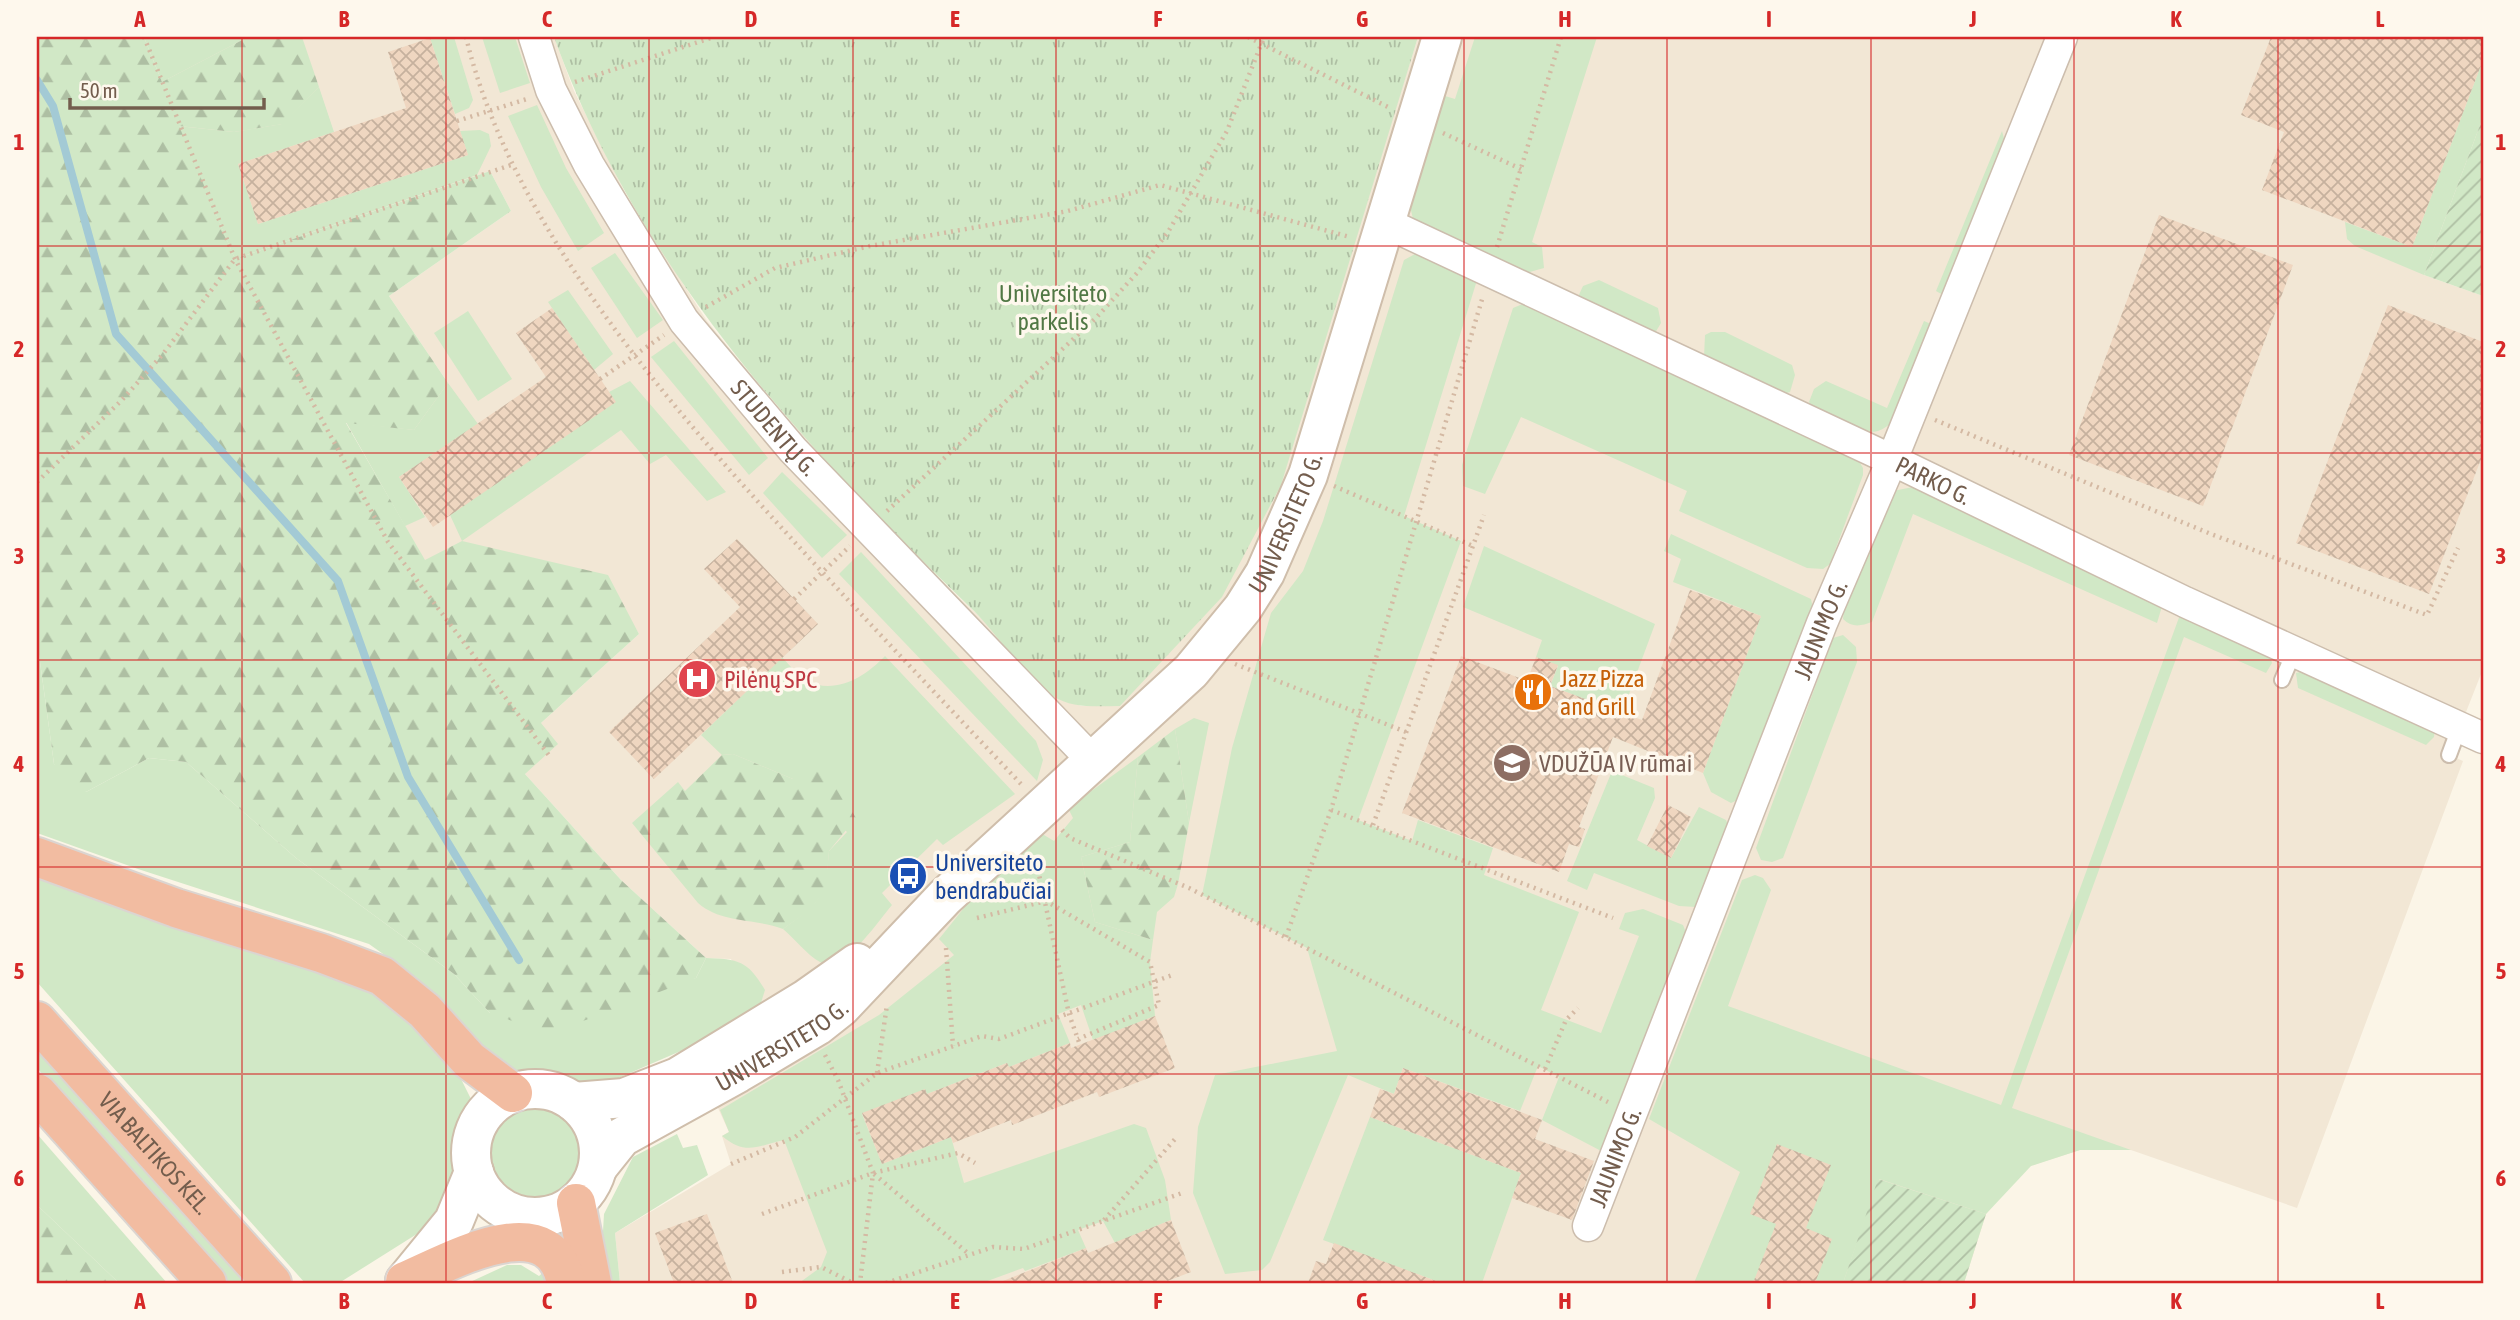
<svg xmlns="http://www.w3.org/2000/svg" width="2520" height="1320" font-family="'Asap Condensed',sans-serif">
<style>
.residential{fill:#f2e7d5}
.grass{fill:#d1e8c6}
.forest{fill:url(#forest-firs)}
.park{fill:url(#park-tufts)}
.garden{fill:url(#garden-furrows)}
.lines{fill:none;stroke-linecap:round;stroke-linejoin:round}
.stream{stroke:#a3cad5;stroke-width:8}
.building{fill:url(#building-cross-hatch)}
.lane-casing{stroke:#ccbdad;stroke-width:18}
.street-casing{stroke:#ccbdad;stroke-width:33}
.secondary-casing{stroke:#cfbeab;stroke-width:42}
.highway-casing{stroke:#dbd5d1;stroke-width:42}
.path{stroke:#d4b9a3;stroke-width:4.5;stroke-dasharray:2 5;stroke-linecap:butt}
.lane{stroke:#fff;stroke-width:14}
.street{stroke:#fff;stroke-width:30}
.secondary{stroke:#fff;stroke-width:38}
.highway{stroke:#f2bca1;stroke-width:38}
.grid{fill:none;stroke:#d62828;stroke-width:2;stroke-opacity:0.55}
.labels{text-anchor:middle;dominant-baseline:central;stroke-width:7;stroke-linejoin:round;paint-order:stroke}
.park-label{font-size:24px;fill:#517845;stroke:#fef8ed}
.street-label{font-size:24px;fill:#735d4d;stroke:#fef8ed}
.food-label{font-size:24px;fill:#c56008;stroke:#fef8ed;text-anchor:start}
.health-label{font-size:24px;fill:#be3a42;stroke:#fef8ed;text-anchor:start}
.education-label{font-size:24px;fill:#785e54;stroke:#fef8ed;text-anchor:start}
.transit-label{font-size:24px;fill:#164399;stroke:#fef8ed;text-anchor:start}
.neatline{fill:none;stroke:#d62828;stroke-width:2.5}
.grid-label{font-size:23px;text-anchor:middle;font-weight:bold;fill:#d62828}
</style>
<defs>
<pattern id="forest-firs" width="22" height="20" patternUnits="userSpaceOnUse" patternTransform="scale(1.75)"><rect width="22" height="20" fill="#d1e8c6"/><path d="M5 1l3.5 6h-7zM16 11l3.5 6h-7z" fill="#aebfa3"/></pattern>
<pattern id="park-tufts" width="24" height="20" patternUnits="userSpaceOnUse" patternTransform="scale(1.75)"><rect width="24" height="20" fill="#d1e8c6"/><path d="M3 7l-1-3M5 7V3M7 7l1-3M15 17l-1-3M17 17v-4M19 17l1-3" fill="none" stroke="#aebfa3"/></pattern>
<pattern id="garden-furrows" width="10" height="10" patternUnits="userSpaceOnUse" patternTransform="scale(1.75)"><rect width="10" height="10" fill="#d1e8c6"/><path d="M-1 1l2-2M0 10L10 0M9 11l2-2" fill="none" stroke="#aebfa3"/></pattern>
<pattern id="building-cross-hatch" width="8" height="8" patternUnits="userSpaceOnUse" patternTransform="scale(1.75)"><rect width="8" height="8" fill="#efd6c0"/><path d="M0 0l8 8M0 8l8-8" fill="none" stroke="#c6b19e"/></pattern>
</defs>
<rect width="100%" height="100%" fill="#fbf5e7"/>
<path class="residential" d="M 144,37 L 554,37 L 574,91 L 627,196 L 707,321 L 782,412 L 915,555 L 987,624 L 1019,662 L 1053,696 L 1081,706 L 1120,706 L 1362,215 L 1418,37 L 2483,37 L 2483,117 L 2424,275 L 2483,296 L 2483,669 L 2449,755 L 2463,761 L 2297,1208 L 2131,1150 L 2080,1150 L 2030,1166 L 2009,1186 L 1986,1214 L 1964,1283 L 620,1283 L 615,1233 L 731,1164 L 722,1136 L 729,1132 L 690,1047 L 759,1009 L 731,959 L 706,958 L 621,880 L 525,774 L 540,724 L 639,634 L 622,605 L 425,561 L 346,422 L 448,383 L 389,296 L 511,211 L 490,171 L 235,259 Z"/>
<g class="grass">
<path d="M 144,37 L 248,37 L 162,82 Z"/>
<path d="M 454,37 L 473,100 L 469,108 L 455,114 L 430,38 Z"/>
<path d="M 482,37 L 515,37 L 530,83 L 500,93 Z"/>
<path d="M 1475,37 L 1597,37 L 1532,242 L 1542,247 L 1544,268 L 1526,273 L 1413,219 L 1410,206 L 1445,96 L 1455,99 Z"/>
<path d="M 2483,60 L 2483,117 L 2424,275 L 2355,246 L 2347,239 L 2345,222 L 2412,247 Z"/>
<path d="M 319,87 L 334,132 L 238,164 L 258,224 L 468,155 L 460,131 L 480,130 L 489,134 L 491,146 L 477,175 L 235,259 L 178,126 L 234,132 L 282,124 Z"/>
<path d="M 537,105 L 566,168 L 604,233 L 578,251 L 541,187 L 508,116 Z"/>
<path d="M 2002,131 L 2005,142 L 1943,295 L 1936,291 Z"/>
<path d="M 615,253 L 663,320 L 637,338 L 591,268 Z"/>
<path d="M 1415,254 L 1426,254 L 1478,277 L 1404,516 L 1461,541 L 1358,820 L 1412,841 L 1418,820 L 1493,848 L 1484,875 L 1579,912 L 1541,1010 L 1601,1033 L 1639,936 L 1619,929 L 1625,913 L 1643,909 L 1683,925 L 1689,940 L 1605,1153 L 1542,1120 L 1559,1077 L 1538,1066 L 1520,1111 L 1403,1068 L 1394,1094 L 1348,1075 L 1270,1262 L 1262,1270 L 1225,1274 L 1193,1193 L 1198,1127 L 1215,1075 L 1337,1051 L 1307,948 L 1202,895 L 1232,748 L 1271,613 L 1303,571 L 1323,521 L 1404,260 Z"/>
<path d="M 1599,280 L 1658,308 L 1661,323 L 1655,333 L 1578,297 L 1583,286 Z"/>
<path d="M 568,290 L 613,354 L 594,370 L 548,302 Z"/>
<path d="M 1525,303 L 1857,458 L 1863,468 L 1863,475 L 1830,564 L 1823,569 L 1807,568 L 1679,511 L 1687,491 L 1521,417 L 1485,494 L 1463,486 L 1462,465 L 1513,308 Z"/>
<path d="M 468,311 L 512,379 L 478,401 L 434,333 Z"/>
<path d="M 1924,321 L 1931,324 L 1893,422 C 1888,425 1884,429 1878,431 C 1859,436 1818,418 1809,402 L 1814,389 L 1826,381 L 1887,408 Z"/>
<path d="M 1711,332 L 1725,332 L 1792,365 L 1795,375 L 1790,392 L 1781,395 L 1704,357 L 1705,335 Z"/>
<path d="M 674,341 L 768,458 L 749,475 L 651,357 Z"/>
<path d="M 630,381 L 726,492 L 707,501 L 666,455 L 650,464 L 621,430 L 462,541 L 450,515 L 609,392 Z"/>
<path d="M 448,383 L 478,424 L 399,477 L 425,517 L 405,526 L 346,422 L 414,430 Z"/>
<path d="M 782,472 L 847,535 L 822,558 L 763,493 Z"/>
<path d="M 1913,487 L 2163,603 L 2157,623 L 1913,514 L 1872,622 C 1861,626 1852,628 1843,619 L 1844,609 L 1893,491 Z"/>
<path d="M 1671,534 L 1811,599 L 1813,609 L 1740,799 L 1731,803 L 1711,792 L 1703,773 L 1761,616 L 1673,582 L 1681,559 L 1664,551 Z"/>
<path d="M 1484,546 L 1655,624 L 1622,713 L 1550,686 L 1558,666 L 1536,657 L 1542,640 L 1463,607 Z"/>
<path d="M 861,552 L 1036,741 L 1043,760 L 1037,781 L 839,574 Z"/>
<path d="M 2181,612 L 2269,652 L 2272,663 L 2266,673 L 2184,637 L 2012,1108 L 2131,1150 L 2080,1150 L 2031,1166 L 1986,1214 L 1879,1179 L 1843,1283 L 1694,1283 L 1740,1172 L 1649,1119 L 1742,880 L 1755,875 L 1763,878 L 1771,890 L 1728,1006 L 2001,1105 Z"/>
<path d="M 1843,635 L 1856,647 L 1857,662 L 1783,858 L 1772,862 L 1761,860 L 1756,848 L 1833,638 Z"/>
<path d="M 37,640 L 54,764 L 86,792 L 149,758 L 186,762 L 296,858 L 454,974 L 490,1013 L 696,978 L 706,958 C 739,959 748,961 765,990 L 759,1009 L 690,1047 L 616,1079 L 587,1085 L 502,1069 L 417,978 L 369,944 L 138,869 L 37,833 Z"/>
<path d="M 885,656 L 1015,794 L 943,845 L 937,839 L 882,893 L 892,905 C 878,921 844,974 820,962 C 807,955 794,938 783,929 C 822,901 825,898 829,851 L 847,832 L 793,779 L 733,754 L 722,755 L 701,735 L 782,657 C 789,664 798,677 806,681 C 836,695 865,677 885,656 Z"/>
<path d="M 2304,671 L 2435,728 L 2434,737 L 2426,745 L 2298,688 L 2296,673 Z"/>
<path d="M 1194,718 L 1209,723 L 1189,823 L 1175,729 Z"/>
<path d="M 1138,757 L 1130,842 L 1081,857 L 1095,922 L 1153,940 L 1150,962 L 1155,1016 L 1093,1040 L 1081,1005 L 1058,1014 L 1070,1043 L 1009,1067 L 1007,1063 L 927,1094 L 862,1114 L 882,1164 L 951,1137 L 964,1183 L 1134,1124 L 1146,1128 L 1165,1180 L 1171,1220 L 1115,1243 L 1103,1221 L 1078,1230 L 1086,1248 L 1025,1271 L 1023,1268 L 982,1283 L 799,1283 L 821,1267 L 827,1252 L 784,1140 C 757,1146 746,1156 722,1136 L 729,1132 L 720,1110 L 879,1015 L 954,955 L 939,939 L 980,888 L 1039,832 L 1054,841 L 1073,818 L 1068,808 Z"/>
<path d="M 1612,771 L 1654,788 L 1655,798 L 1637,840 L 1671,858 L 1699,807 L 1726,820 L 1731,832 L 1696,907 L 1679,906 L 1594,873 L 1587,890 L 1567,881 Z"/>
<path d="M 37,873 L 375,990 L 416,1019 L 460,1077 L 471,1099 L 457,1147 L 449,1205 L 428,1227 L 339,1283 L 305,1283 L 37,982 Z"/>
<path d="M 37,1048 L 247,1283 L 228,1283 L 37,1068 Z"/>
<circle cx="536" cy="1152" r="45"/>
<path d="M 1370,1117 L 1521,1173 L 1482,1283 L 1442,1283 L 1323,1240 Z"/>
<path d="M 37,1134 L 167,1283 L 119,1283 L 37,1205 Z"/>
<path d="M 677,1134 L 683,1148 L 697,1145 L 708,1175 L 615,1233 L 620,1283 L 600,1283 L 604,1214 L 633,1157 Z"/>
<path d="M 507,1265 L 521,1265 L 539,1276 L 548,1268 L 554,1283 L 468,1283 Z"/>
</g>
<g class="forest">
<path d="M 37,37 L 144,37 L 162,82 L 248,37 L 302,37 L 319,87 L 283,124 L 234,132 L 179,126 L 235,259 L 490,171 L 511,211 L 389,296 L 448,383 L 414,430 L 346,423 L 425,560 L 462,541 L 608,575 L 639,634 L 541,723 L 558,744 L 525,774 L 621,880 L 706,958 L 696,978 L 549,1034 L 490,1013 L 454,974 L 296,858 L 186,762 L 149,758 L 86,792 L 66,787 L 54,764 L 37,640 Z"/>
<path d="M 1175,729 L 1189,823 L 1178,884 L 1174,897 L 1157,912 L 1153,940 L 1095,922 L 1081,857 L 1130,842 L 1138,757 Z"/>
<path d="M 733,754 L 793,779 L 823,763 L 856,818 L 829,851 L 826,889 L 810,910 L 783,929 C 755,918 722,924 698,903 L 632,823 L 678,782 L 685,791 L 722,755 Z"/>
<path d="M 37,1205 L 119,1283 L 37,1283 Z"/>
</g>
<path class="park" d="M 554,37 L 1418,37 L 1281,485 L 1222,597 L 1120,706 C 1098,706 1072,709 1053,696 C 1027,680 997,634 974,611 C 801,445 637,267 554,37 Z"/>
<g class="garden">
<path d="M 2483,117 L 2483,296 L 2424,275 Z"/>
<path d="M 1878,1179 L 1986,1214 L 1964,1283 L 1843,1283 Z"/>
</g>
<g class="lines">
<path class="stream" d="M 37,80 L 53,106 L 116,334 L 338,581 L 408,777 L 519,960"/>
</g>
<g class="building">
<path d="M 2271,37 L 2483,37 L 2483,60 L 2412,247 L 2262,190 L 2284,132 L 2241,115 Z"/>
<path d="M 430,38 L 468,155 L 258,224 L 238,164 L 406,108 L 388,52 Z"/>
<path d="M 2159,215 L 2293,265 L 2203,506 L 2069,455 Z"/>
<path d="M 2388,305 L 2483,342 L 2483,454 L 2429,594 L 2296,543 Z"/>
<path d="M 552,308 L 616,402 L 433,527 L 399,477 L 546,377 L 516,333 Z"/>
<path d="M 737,539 L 818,624 L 654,779 L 609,732 L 740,607 L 704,569 Z"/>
<path d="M 1690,590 L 1761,616 L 1703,773 L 1613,737 L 1579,827 L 1585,829 L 1579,847 L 1569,844 L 1559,872 L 1402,813 L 1461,656 L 1527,681 L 1536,657 L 1558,665 L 1550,686 L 1642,720 Z"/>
<path d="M 1668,805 L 1691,817 L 1671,858 L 1647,846 Z"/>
<path d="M 1155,1016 L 1175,1068 L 1099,1097 L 1097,1092 L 1012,1125 L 1011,1120 L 953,1143 L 951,1137 L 882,1164 L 862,1113 L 925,1089 L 927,1094 L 1007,1063 L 1009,1067 L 1070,1043 L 1071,1048 Z"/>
<path d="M 1403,1068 L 1542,1120 L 1535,1139 L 1594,1161 L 1572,1220 L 1512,1198 L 1521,1173 L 1370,1117 L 1380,1089 L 1394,1094 Z"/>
<path d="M 1777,1144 L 1831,1165 L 1806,1228 L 1832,1239 L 1815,1283 L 1753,1283 L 1776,1224 L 1750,1214 Z"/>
<path d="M 707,1214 L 733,1283 L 674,1283 L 655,1233 Z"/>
<path d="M 1171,1220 L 1191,1272 L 1162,1283 L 998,1283 L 1086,1248 L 1088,1253 Z"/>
<path d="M 1334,1243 L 1436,1281 L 1435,1283 L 1308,1283 L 1316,1261 L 1326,1264 Z"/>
</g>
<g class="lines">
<defs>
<g id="lane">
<path d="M 2282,680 L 2294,652"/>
<path d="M 2449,755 L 2459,728"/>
</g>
<g id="street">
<path id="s1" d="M 534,37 L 551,90 L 589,165 L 684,321 L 793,450 L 1093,761"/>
<path id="s2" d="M 1384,222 L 1892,460 L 2185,602 L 2483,738"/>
<path id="s3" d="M 1588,1226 L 1822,623 L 1892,460 L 2062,37"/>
</g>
<g id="secondary">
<circle cx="535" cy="1153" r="64"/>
<path d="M 574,1102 L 624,1098 L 678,1077 L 806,999 L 857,963"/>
<path id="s4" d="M 598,1167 L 622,1137 L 738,1073 L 817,1026 L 841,1007 L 945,897 L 1191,671 L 1243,608 L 1265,573 L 1308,475 L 1442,37"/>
<path d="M 405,1281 L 454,1221 L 474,1172"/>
</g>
<g id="highway">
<path d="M 37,857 L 176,908 L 321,953 L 382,976 L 425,1011 L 469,1060 L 513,1093"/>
<path id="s5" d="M 37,1021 L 272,1283"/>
<path d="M 37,1093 L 207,1283"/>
<path d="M 576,1203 L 592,1283"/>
<path d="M 405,1281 C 448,1263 551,1202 566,1283"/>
</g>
</defs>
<use href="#lane" class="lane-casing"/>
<use href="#street" class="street-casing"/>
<use href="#secondary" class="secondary-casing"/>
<use href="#highway" class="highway-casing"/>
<g class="path">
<path d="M 144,37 L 235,259 L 388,542 L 551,758"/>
<path d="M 466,37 C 509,218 657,391 780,526 C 859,613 940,698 1021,784"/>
<path d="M 1248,37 L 1388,107"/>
<path d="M 575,82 L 714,37"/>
<path d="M 457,121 L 527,99"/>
<path d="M 1443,133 L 1521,169"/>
<path d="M 1497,247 L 1561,37"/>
<path d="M 706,307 L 775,268 L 870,246 L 1068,211 L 1160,185 L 1350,237"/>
<path d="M 600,379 L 664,335"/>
<path d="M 1935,420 L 2211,534 L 2427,615 L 2458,548"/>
<path d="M 37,482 L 122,400 L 163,354 L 235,259 L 514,164"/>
<path d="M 1334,486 L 1473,546"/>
<path d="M 887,511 L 1095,319 L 1137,273 L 1168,232 L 1227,131 L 1264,37"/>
<path d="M 794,599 L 850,546"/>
<path d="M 1235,664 L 1406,732"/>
<path d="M 1331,810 L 1613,918"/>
<path d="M 1373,825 L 1484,515"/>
<path d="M 1062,830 L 1070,838 L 1189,888 L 1608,1102"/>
<path d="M 1035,856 L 1069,1014 L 1080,1045"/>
<path d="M 977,918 L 1046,901 L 1150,962 L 1159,1005 L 1078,1039"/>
<path d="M 1286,937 L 1331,810 L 1483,296"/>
<path d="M 946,948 L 953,1046"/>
<path d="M 825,1055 L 838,1080 L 873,1173 L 860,1283"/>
<path d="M 1545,1069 L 1566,1020 L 1578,1008"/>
<path d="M 877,1073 L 887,1005"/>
<path d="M 731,1164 L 795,1137 L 877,1073 L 982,1036 L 999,1039 L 1175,974"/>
<path d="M 874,1174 L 970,1255"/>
<path d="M 762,1214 L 873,1173 L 958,1153 L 975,1163"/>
<path d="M 1104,1220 L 1176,1138"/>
<path d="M 782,1272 L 821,1267 L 853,1283"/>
<path d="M 886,1283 L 993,1247 L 1024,1249 L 1185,1192"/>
</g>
<use href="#lane" class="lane"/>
<use href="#street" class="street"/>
<use href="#secondary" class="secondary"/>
<use href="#highway" class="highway"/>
</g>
<path class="grid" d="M 242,37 L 242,1283M 446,37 L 446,1283M 649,37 L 649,1283M 853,37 L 853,1283M 1056,37 L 1056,1283M 1260,37 L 1260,1283M 1464,37 L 1464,1283M 1667,37 L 1667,1283M 1871,37 L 1871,1283M 2074,37 L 2074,1283M 2278,37 L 2278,1283M 37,246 L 2483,246M 37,453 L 2483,453M 37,660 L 2483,660M 37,867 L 2483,867M 37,1074 L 2483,1074"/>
<defs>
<symbol id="hospital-disc" viewBox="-11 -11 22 22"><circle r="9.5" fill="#e0444e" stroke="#fef8ed"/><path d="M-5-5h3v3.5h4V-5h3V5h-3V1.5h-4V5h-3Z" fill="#fff"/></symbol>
<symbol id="restaurant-disc" viewBox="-11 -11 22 22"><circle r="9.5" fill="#e8710a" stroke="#fef8ed"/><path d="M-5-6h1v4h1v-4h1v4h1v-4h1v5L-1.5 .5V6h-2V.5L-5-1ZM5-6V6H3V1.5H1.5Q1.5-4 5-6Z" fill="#fff"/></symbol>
<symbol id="university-disc" viewBox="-11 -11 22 22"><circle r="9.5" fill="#8d6e63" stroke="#fef8ed"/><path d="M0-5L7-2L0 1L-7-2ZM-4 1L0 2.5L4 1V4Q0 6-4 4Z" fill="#fff"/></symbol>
<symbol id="bus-disc" viewBox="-11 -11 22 22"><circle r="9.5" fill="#1a4fb4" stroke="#fef8ed"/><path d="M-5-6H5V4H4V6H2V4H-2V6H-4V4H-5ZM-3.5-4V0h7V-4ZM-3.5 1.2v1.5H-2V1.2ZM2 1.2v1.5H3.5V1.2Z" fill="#fff"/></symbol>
</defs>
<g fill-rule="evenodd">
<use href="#hospital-disc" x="675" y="657" width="44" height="44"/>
<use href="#restaurant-disc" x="1511" y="670" width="44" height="44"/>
<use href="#university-disc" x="1490" y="741" width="44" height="44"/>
<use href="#bus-disc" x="886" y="854" width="44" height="44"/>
</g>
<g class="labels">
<g class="park-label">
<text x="1053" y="293">Universiteto<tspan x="1053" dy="28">parkelis</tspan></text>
</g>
<g class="street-label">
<text stroke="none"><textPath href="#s1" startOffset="462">STUDENTŲ G.</textPath></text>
<text stroke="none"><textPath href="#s2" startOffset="607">PARKO G.</textPath></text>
<text stroke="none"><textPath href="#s4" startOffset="956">UNIVERSITETO G.</textPath></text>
<text stroke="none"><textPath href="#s3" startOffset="640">JAUNIMO G.</textPath></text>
<text stroke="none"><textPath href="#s4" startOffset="222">UNIVERSITETO G.</textPath></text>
<text stroke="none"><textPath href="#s5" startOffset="177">VIA BALTIKOS KEL.</textPath></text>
<text stroke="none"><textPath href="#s3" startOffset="74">JAUNIMO G.</textPath></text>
</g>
<g class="food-label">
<text x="1560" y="678">Jazz Pizza<tspan x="1560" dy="28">and Grill</tspan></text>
</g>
<g class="health-label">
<text x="724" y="679">Pilėnų SPC</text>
</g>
<g class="education-label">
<text x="1539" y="763">VDUŽŪA IV rūmai</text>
</g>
<g class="transit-label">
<text x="935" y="862">Universiteto<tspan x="935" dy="28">bendrabučiai</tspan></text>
</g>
</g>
<rect width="2520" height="1320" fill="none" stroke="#fef8ed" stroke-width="77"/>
<path d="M70 98v10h194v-10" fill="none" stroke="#735d4d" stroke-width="3.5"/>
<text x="80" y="98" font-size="21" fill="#735d4d" stroke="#fef8ed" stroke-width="5" paint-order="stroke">50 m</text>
<rect x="38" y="38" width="2444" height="1244" class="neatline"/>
<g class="grid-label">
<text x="140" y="27">A</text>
<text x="344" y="27">B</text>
<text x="547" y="27">C</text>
<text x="751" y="27">D</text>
<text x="955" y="27">E</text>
<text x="1158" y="27">F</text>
<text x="1362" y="27">G</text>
<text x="1565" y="27">H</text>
<text x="1769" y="27">I</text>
<text x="1973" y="27">J</text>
<text x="2176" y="27">K</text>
<text x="2380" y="27">L</text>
<text x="19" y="150">1</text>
<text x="2501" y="150">1</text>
<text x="19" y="357">2</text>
<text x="2501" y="357">2</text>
<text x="19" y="564">3</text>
<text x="2501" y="564">3</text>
<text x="19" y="772">4</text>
<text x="2501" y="772">4</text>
<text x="19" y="979">5</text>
<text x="2501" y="979">5</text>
<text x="19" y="1186">6</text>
<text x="2501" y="1186">6</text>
<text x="140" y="1309">A</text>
<text x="344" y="1309">B</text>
<text x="547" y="1309">C</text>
<text x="751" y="1309">D</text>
<text x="955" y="1309">E</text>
<text x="1158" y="1309">F</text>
<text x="1362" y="1309">G</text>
<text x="1565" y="1309">H</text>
<text x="1769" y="1309">I</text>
<text x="1973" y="1309">J</text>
<text x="2176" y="1309">K</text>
<text x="2380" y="1309">L</text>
</g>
</svg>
